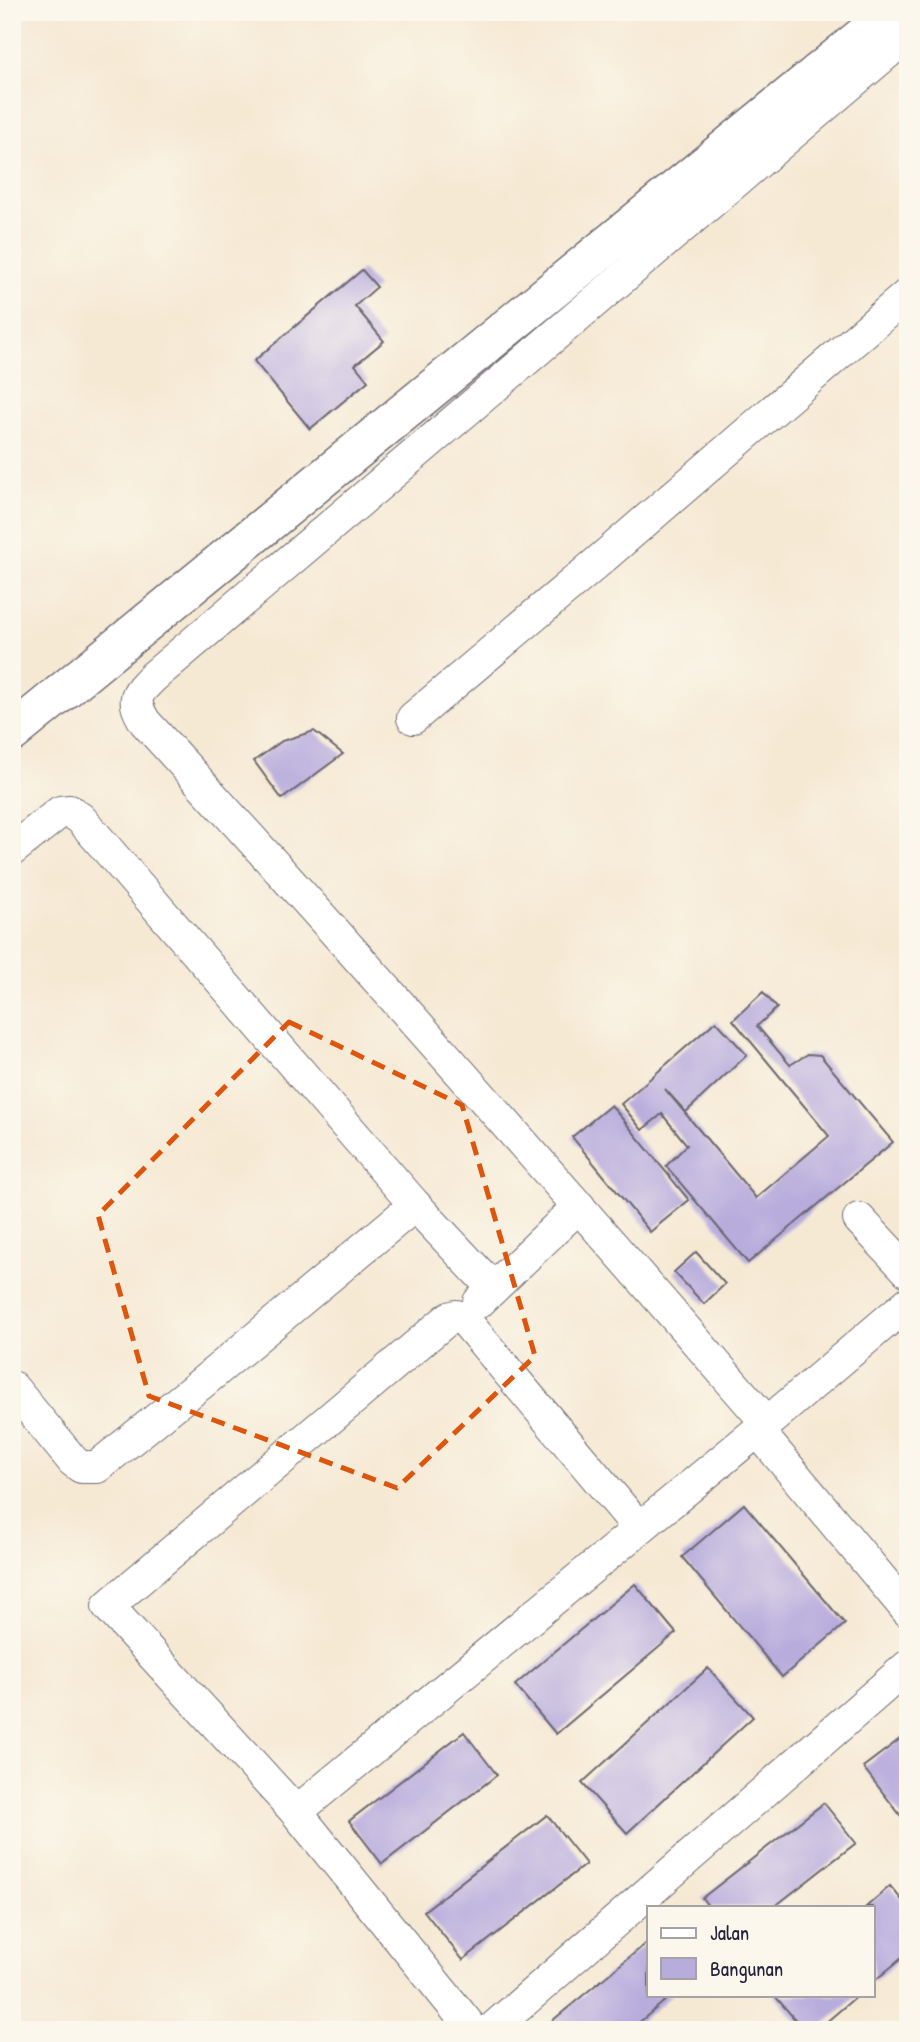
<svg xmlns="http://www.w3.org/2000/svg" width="920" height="2042" font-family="'Patrick Hand',sans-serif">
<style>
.building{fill:#b8acdd}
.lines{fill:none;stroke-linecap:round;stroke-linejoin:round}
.minor-casing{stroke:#6c6871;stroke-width:34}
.major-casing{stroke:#6c6871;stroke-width:41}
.minor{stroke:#fff;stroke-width:32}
.major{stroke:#fff;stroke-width:38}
.marked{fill:none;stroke:#de560e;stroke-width:5;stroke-dasharray:14 9;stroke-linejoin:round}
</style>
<rect width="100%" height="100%" fill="#fbf7ec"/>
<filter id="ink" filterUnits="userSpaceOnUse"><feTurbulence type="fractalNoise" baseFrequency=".0143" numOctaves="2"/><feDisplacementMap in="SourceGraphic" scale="14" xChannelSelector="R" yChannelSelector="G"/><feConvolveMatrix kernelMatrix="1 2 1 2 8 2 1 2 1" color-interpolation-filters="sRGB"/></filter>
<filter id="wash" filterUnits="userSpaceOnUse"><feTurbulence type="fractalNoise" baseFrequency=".00686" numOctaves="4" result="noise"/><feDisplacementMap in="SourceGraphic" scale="28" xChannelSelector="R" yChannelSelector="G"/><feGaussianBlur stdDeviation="1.57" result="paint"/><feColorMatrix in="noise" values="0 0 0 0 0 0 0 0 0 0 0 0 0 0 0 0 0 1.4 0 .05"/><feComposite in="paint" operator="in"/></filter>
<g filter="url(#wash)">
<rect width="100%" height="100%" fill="#f6e9d4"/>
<g id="blocks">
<g class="building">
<path d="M 362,270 L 377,287 L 355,306 L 384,341 L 355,365 L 368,381 L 310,429 L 254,361 Z"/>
<path d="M 314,731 L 343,754 L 282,799 L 254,761 L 282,741 Z"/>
<path d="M 763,992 L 777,1008 L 757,1026 L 790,1065 L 808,1054 L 820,1055 L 893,1142 L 748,1263 L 666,1166 L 687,1145 L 662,1114 L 642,1130 L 621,1104 L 716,1021 L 747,1055 L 686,1112 L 665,1089 L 756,1198 L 829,1136 L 733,1020 Z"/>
<path d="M 611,1105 L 689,1200 L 650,1232 L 572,1137 Z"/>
<path d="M 696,1252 L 725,1284 L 704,1304 L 674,1272 Z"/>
<path d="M 744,1504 L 845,1624 L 782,1677 L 682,1557 Z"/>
<path d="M 635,1584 L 676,1633 L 556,1734 L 515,1685 Z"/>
<path d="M 708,1668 L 753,1717 L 627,1833 L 582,1783 Z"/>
<path d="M 464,1732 L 497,1775 L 382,1864 L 349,1821 Z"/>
<path d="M 908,1733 L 908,1825 L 863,1767 Z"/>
<path d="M 824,1803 L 856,1843 L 774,1907 L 709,1907 L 702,1898 Z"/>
<path d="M 547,1815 L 586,1864 L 463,1960 L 424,1911 Z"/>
<path d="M 890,1886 L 908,1907 L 908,1953 L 873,1982 L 873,1907 L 866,1907 Z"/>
<path d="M 649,1941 L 649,1995 L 672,1995 L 630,2030 L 541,2030 Z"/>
<path d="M 774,1995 L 858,1995 L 817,2030 L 804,2030 Z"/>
</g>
</g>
</g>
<g filter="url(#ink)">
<use href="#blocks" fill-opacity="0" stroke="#6c6871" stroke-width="2"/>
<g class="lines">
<defs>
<g id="minor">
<path d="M 413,718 L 592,567 L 908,294"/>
<path d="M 12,850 L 60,812 L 70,811 L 81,819 L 415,1205 L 493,1288"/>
<path d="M 859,1219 L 908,1271"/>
<path d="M 479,1302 L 579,1206"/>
<path d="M 12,1387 L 73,1461 L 81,1467 L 97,1467 L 203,1382 L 415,1205"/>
<path d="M 767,1423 C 563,1187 356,953 145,722 C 131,699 135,695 153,677 L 908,35"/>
<path d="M 758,1431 L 908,1611"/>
<path d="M 296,1812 L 767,1423 L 908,1303"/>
<path d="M 473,2030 L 296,1812 L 108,1606 L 449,1318 L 456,1316 L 462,1317 L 639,1528"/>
<path d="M 491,2030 L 908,1666"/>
</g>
<path id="major" d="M 12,733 L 892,12"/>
</defs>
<use href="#minor" class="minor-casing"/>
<use href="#major" class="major-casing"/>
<use href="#minor" class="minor"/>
<use href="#major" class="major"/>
</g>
</g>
<path class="marked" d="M 289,1022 L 462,1105 L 535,1356 L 397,1488 L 149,1396 L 98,1215 Z"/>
<rect width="920" height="2042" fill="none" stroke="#fbf7ec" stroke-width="42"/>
<rect x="647" y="1906" width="228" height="91" fill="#fbf7ec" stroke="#a4a2a5" stroke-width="2"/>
<rect x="661" y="1928" width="35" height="10" fill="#ffffff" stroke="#a4a2a5" stroke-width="2"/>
<text x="710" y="1940" font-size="21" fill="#22223b">Jalan</text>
<rect x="661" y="1958" width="35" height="21" fill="#b8acdd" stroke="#a4a2a5" stroke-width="2"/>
<text x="710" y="1976" font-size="21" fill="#22223b">Bangunan</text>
</svg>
